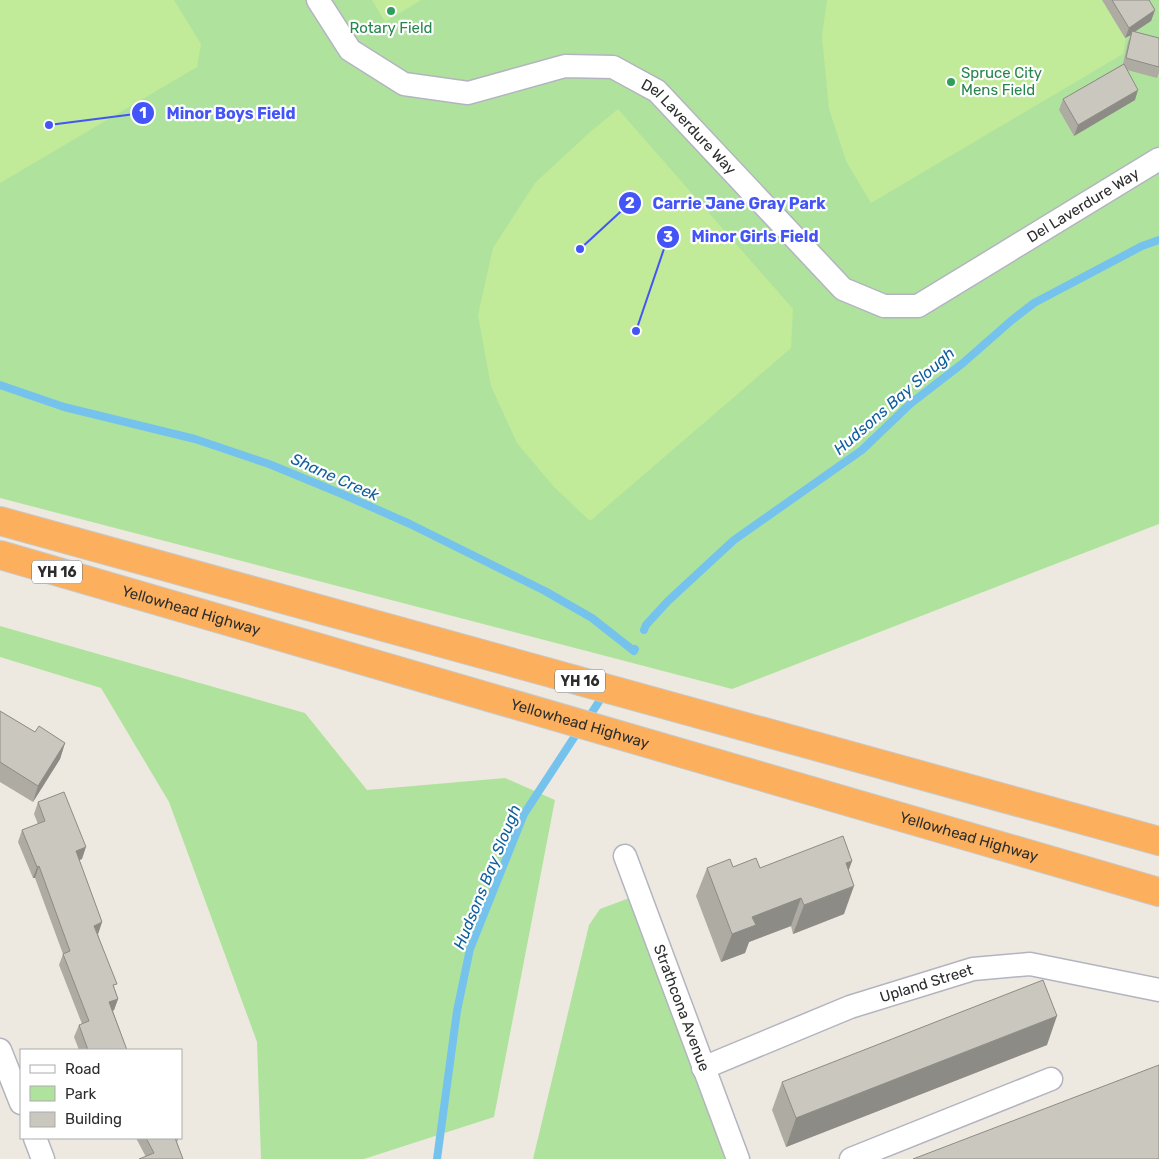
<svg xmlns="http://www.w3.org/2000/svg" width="1159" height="1159" font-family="Rubik,sans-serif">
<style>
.green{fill:#afe39d}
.pitch{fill:#c1ea99}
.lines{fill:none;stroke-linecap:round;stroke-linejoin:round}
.stream{stroke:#75c3ed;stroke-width:8}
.street-casing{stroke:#b3b4c0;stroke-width:25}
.highway-casing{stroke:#c8c8c8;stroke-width:30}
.street{stroke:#fff;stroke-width:22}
.highway{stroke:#fcb05d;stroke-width:28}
.wall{fill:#aeaba3}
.shaded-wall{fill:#8d8b85}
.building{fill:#cac7be;stroke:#8d8b85}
.leisure-dot{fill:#2e9e5b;stroke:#fff;stroke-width:2}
.labels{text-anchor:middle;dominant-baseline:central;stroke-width:4.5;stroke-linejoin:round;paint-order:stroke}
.shield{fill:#fff;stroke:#6c6c6c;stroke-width:1}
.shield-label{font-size:14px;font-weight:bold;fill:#2d2d2d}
.leisure-label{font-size:15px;fill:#27864d;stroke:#fff}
.street-label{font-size:15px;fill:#2d2d2d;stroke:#fff}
.water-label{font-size:16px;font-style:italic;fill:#10609e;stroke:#fff}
.leader{fill:none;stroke:#4355f7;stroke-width:2}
.callout-dot{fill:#4355f7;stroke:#fff;stroke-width:2}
.mark-label{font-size:15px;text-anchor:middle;font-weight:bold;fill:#fff}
.callout-label{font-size:16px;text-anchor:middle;font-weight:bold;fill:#4355f7;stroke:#fff;stroke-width:4.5;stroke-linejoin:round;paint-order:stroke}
</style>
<rect width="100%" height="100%" fill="#eee9e0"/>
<g class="green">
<path d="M 0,0 L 1159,0 L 1159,524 L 732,689 L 0,498 Z"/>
<path d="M 0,626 L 305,713 L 367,790 L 505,778 L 555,800 L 494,1117 L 364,1159 L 261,1159 L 257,1042 L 169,802 L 101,688 L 0,657 Z"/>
<path d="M 632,897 L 736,1159 L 533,1159 L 589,925 L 600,909 Z"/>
</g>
<g class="pitch">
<path d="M 0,0 L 174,0 L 201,44 L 197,67 L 0,183 Z"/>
<path d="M 372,0 L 421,0 L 385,22 Z"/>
<path d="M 827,0 L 1108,0 L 1127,32 L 1123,54 L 871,203 L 846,161 L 829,109 L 822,37 Z"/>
<path d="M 618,109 L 793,309 L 791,348 L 590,521 L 554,487 L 517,443 L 491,386 L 478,315 L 493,248 L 535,183 L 589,133 Z"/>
</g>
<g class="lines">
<g class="stream">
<path d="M 0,385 L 64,407 L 195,439 L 269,464 L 342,494 L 410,524 L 545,591 L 592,618 L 634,651 L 635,649"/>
<path d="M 644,630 L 646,625 L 668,601 L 734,540 L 862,450 L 910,404 L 963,363 L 1012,320 L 1034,303 L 1142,246 L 1159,240"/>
<path d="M 586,718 L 589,717 L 600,700"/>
<path d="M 437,1159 L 457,1011 L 470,949 L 524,814 L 575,736"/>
</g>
<defs>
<g id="street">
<path id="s1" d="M 318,0 L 350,50 L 404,84 L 468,93 L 565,66 L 613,67 L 657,91 L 843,289 L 884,306 L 918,306 L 1159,159"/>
<path id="s2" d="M 625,856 L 738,1159"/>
<path d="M 0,1050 L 21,1103"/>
<path id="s3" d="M 703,1068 L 850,1007 L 973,969 L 1030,964 L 1159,990"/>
<path d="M 35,1138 L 43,1159"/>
<path d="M 851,1159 L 1051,1079"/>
</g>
<g id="highway">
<path d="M 0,521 L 1159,841"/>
<path id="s4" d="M 0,555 L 1159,892"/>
</g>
</defs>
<use href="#street" class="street-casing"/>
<use href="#highway" class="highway-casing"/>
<use href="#street" class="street"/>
<use href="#highway" class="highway"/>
</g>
<g class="wall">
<path d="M 1102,0 L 1149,0 L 1155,10 L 1151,21 L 1135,32 L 1159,38 L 1159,73 L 1157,78 L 1127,70 L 1135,100 L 1074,136 L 1059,110 L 1063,99 L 1123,64 L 1128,42 L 1131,35 L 1125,38 Z"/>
<path d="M 0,711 L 35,732 L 65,743 L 60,759 L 33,802 L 0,782 Z"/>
<path d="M 38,802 L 82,859 L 79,860 L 102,922 L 98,934 L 115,990 L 118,999 L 114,1010 L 113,1011 L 127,1050 L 79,1050 L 74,1037 L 79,1025 L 82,1024 L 59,965 L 63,954 L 35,878 L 33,878 L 18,842 L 22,830 L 38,824 L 34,814 Z"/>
<path d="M 852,861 L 848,871 L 844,914 L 793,934 L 791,926 L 749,942 L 745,953 L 721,962 L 696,896 L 707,868 L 733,867 L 760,868 Z"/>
<path d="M 1047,1045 L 786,1147 L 772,1110 L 782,1082 Z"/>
<path d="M 136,1138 L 179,1138 L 177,1142 L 183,1159 L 146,1157 Z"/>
</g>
<g class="shaded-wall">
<path d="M 1155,10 L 1151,21 L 1131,34 L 1132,31 L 1131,35 L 1125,38 L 1129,28 Z"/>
<path d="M 1138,90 L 1135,100 L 1074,136 L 1078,125 Z"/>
<path d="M 65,743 L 60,759 L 33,802 L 38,786 Z"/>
<path d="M 86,847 L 82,859 L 71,863 L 76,851 Z"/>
<path d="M 852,861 L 842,889 L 846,863 Z"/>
<path d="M 39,866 L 35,878 L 33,878 L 37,867 Z"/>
<path d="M 854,886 L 844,914 L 793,934 L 804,905 Z"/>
<path d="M 801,898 L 791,926 L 749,942 L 745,953 L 721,962 L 732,934 L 752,917 Z"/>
<path d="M 102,922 L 98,934 L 94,926 Z"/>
<path d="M 118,999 L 114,1010 L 105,1014 L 109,1002 Z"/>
<path d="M 1057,1016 L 1047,1045 L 786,1147 L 796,1118 Z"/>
</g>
<g class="building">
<path d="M 1112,0 L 1149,0 L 1155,10 L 1129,28 Z"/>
<path d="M 1132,31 L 1159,38 L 1159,67 L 1126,58 Z"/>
<path d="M 1124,64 L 1138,90 L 1078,125 L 1063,99 Z"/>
<path d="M 0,711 L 35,732 L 39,726 L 65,743 L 38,786 L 0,762 Z"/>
<path d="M 64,792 L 86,847 L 76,851 L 102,922 L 94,926 L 117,984 L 113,985 L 118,999 L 109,1002 L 127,1050 L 88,1050 L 79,1025 L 89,1021 L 63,954 L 70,951 L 39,866 L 37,867 L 22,830 L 45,821 L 38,802 Z"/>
<path d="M 843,836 L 852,861 L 846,863 L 854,886 L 804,905 L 801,898 L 752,917 L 756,925 L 732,934 L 707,868 L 730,859 L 733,867 L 756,858 L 760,868 Z"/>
<path d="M 1043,980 L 1057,1016 L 796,1118 L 782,1082 Z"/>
<path d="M 1159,1065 L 1159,1159 L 913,1159 Z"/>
<path d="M 146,1138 L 175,1138 L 183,1159 L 139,1159 L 154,1153 Z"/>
</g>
<g class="leisure-dot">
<circle cx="391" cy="11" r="5"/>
<circle cx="951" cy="82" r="5"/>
</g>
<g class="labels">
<g class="shield">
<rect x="32" y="560.5" width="50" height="23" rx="4"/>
<rect x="555" y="669.5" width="50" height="23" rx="4"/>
</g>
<g class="shield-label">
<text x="57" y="572">YH 16</text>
<text x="580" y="681">YH 16</text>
</g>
<g class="leisure-label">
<text x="391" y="28">Rotary Field</text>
<text x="961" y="73" text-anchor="start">Spruce City<tspan x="961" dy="17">Mens Field</tspan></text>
</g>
<g class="street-label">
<text stroke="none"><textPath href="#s1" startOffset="434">Del Laverdure Way</textPath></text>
<text stroke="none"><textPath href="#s1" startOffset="930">Del Laverdure Way</textPath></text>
<text stroke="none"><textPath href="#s4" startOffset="199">Yellowhead Highway</textPath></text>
<text stroke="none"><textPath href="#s4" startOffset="604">Yellowhead Highway</textPath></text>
<text stroke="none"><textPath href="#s4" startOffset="1009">Yellowhead Highway</textPath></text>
<text stroke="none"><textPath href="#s3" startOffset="239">Upland Street</textPath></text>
<text stroke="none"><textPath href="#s2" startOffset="162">Strathcona Avenue</textPath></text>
</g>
<g class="water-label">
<text transform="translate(894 401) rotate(-41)">Hudsons Bay Slough</text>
<text transform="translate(335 477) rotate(24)">Shane Creek</text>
<text transform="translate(487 877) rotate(-68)">Hudsons Bay Slough</text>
</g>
</g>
<path class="leader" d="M49 125L143 113M580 249L630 203M636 331L668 237"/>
<g class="callout-dot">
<circle cx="49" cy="125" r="5"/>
<circle cx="580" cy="249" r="5"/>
<circle cx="636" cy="331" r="5"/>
<circle cx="143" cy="113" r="12"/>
<circle cx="630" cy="203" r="12"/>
<circle cx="668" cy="237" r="12"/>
</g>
<g class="mark-label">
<text x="143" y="118">1</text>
<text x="630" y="208">2</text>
<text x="668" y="242">3</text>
</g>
<g class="callout-label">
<text x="231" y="119">Minor Boys Field</text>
<text x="739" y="209">Carrie Jane Gray Park</text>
<text x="755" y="242">Minor Girls Field</text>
</g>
<rect x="20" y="1049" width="162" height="90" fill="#ffffff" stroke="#ababab"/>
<rect x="30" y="1065" width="25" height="8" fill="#ffffff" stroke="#ababab"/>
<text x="65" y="1074" font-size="15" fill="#2d2d2d">Road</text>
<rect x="30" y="1086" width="25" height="15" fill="#afe39d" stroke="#ababab"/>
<text x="65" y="1099" font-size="15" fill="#2d2d2d">Park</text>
<rect x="30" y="1112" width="25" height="15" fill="#cac7be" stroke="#ababab"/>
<text x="65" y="1124" font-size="15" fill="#2d2d2d">Building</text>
</svg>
